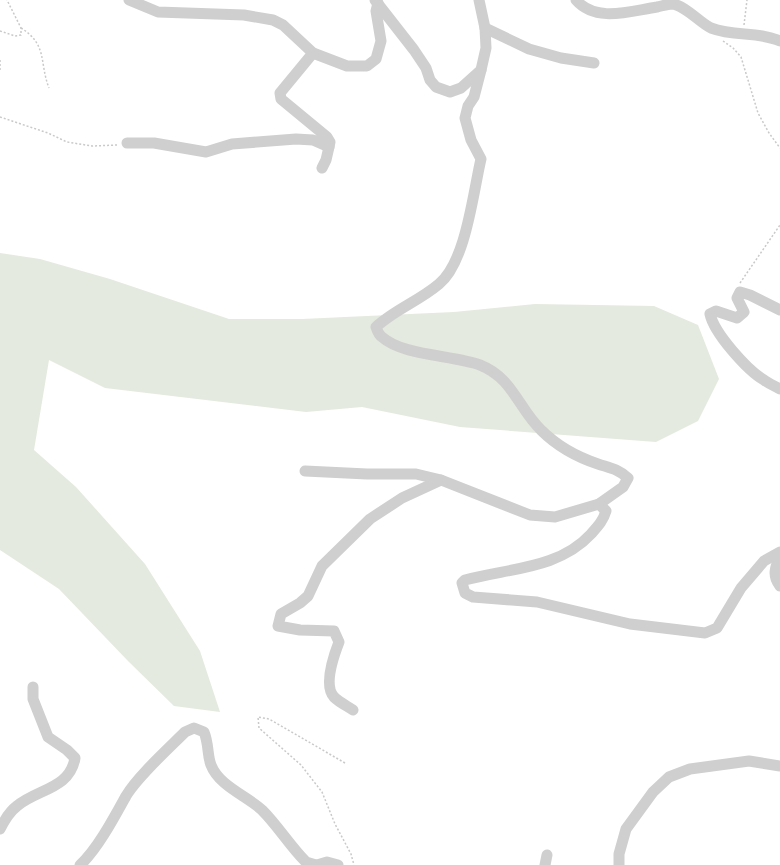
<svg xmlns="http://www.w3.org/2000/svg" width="780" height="865" font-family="'DM Sans',sans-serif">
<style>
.green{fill:#e4eadf}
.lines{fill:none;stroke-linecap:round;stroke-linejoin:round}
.path{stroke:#c9c9c9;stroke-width:1.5;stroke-dasharray:2 2;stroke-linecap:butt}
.minor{stroke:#cfcfcf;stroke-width:11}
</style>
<rect width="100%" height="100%" fill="#fff"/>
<path class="green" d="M 0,253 L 40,259 L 110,279 L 229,319 L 302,319 L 454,312 L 535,304 L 654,306 L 698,325 L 719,379 L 698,421 L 656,442 L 460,427 L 362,407 L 306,412 L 105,388 L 49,360 L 34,450 L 76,487 L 145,564 L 200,651 L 220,712 L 174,706 L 128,661 L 59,589 L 0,550 Z"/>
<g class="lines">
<g class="path">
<path d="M 744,25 L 747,0"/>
<path d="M 21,28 C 48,45 39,62 49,88"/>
<path d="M 0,31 L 15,36 L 21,35 L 21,28 L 7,0"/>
<path d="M 723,41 L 733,48 L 741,57 L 758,113 L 769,133 L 780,148"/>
<path d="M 0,60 L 0,72"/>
<path d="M 0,117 L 48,133 L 67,142 L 92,146 L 117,145"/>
<path d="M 740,283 L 780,225"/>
<path d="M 345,763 L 269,719 L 258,717 L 259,728 L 301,765 L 322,792 L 335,824 L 351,854 L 354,865"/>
</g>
<g class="minor">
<path d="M 129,0 L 158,12 L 244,15 L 273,20 L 283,25 L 313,53 L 347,66 L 367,66 L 376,59 L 381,41 L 376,11 L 378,3"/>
<path d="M 375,0 L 414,50 L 426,68 L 430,80 L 436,87 L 450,92 L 461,88 L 481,70 L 486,48 L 485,28 L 479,0"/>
<path d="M 576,0 C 596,23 630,11 657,7 C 662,6 668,4 672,4 C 685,5 700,23 711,28 C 735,37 757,31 780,41"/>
<path d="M 485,28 L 529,49 L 561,58 L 594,63"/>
<path d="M 481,70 L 474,97 L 468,106 L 465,118 L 471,140 L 481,159 C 473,193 466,262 439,284 C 419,301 394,310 376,327 C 377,330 379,335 382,337 C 403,356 453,355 480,365 C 513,378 518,408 541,430 C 557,446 577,457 598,464 C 610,468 618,469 628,478 L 623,487 L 599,504"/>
<path d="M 127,143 L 154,143 L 206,152 L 232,144 L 296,139 L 313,140 L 329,147 L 330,142 L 327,137 L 281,99 L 280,93 L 313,53"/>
<path d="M 322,168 L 326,160 L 329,147"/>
<path d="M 780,310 L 750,295 L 740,292 L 737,298 L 744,312 L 737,318 L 716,311 L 710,314 C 714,333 747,370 764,380 C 769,384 775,386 780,389"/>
<path d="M 305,471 L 367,474 L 416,474 L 441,480"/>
<path d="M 780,557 C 775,567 772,576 780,586"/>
<path d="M 353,710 C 347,706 339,702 334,697 C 323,685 334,655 339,642 L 334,631 L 300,630 L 278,626 L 281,614 L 300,603 L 308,596 L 322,566 L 370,519 L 402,498 L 441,480 L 530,515 L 555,517 L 599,504 L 606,511 C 603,521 598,526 591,534 C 559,569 509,568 465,580 L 462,583 L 465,593 L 473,597 L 537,602 L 630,624 L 705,633 L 717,628 L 741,588 L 764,561 L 780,552"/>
<path d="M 0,829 C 4,821 9,812 17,806 C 37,789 70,789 75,758 L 67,750 L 48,737 L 33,699 L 33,687"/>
<path d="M 80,865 C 97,850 115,816 126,796 C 138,776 168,749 185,732 L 194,728 L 204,732 C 209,744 207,755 211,765 C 219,786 247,796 262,810 C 278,826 290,846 306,862 L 316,865"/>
<path d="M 317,865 L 327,862 L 338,865"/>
<path d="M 545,865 L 547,855"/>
<path d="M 619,865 L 619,854 L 626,829 L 653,792 L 669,777 L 690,769 L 749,761 L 780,766"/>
</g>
</g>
</svg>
